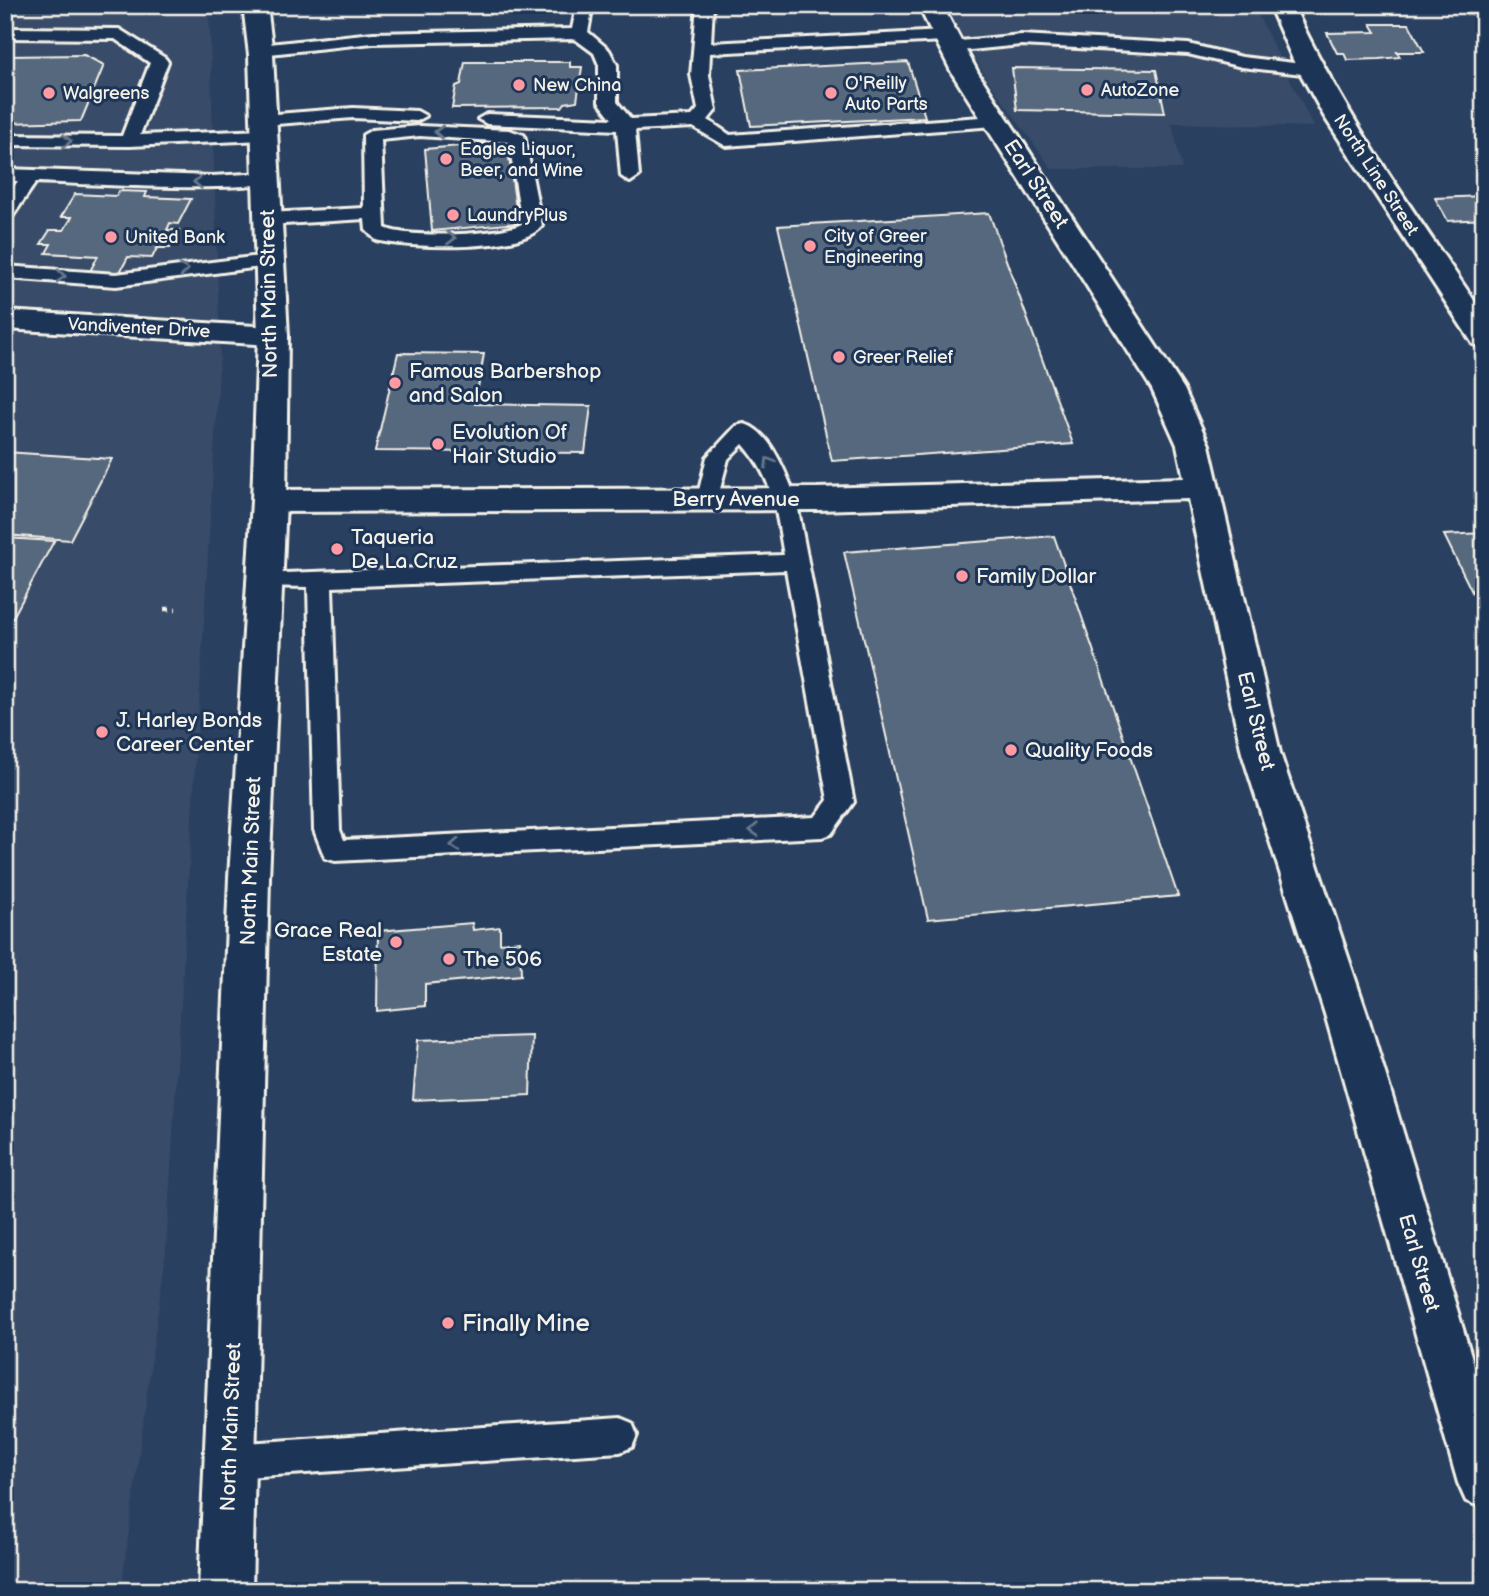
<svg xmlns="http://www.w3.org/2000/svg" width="1489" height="1596" font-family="'Balsamiq Sans',sans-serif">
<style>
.built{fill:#374c69}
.building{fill:#56677d;stroke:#f4f1e8;stroke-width:2}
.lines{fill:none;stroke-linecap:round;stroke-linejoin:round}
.service-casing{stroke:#f4f1e8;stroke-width:6}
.minor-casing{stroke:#f4f1e8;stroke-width:6}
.secondary-casing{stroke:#f4f1e8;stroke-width:6}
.path{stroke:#f4f1e8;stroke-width:4.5;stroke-dasharray:6 5;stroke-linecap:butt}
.service{fill:#1d3557;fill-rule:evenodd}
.minor{fill:#1d3557;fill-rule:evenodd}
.secondary{fill:#1d3557;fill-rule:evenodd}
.oneway{stroke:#68778a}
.poi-dot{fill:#ff9aa2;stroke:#1d3557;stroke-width:2.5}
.labels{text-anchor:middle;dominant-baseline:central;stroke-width:6;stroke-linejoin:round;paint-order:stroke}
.far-poi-label{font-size:18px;fill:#f4f1e8;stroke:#1d3557;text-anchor:start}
.far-street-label{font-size:18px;fill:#f4f1e8;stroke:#1d3557}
.street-label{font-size:21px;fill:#f4f1e8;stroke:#1d3557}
.poi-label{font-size:21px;fill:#f4f1e8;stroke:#1d3557;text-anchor:start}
.near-poi-label{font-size:24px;fill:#f4f1e8;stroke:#1d3557;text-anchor:start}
</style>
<rect width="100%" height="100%" fill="#2a4060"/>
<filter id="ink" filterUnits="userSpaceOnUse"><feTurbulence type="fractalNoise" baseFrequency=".0143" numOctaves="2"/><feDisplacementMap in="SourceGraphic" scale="14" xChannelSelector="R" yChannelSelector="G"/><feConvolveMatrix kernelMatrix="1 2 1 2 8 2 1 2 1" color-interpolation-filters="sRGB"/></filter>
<g filter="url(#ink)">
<g class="built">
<path d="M 5,5 L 209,6 L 220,355 L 166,1251 L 121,1591 L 5,1591 Z"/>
<path d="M 948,5 L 1253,5 L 1314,127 L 1172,123 L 1182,169 L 1052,169 L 987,79 L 952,18 Z"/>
</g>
<g class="building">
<path d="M 1371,24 L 1409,24 L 1424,52 L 1397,52 L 1400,57 L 1379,59 L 1347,60 L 1344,53 L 1337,53 L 1327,33 L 1376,32 Z"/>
<path d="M 84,55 L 104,65 L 81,121 L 5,123 L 5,56 Z"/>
<path d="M 465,62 L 570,62 L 570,67 L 582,67 L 577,101 L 565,103 L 562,107 L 452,108 L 456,86 L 461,84 Z"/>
<path d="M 908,62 L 925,117 L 751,126 L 740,70 Z"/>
<path d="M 1012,68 L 1156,70 L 1165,113 L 1017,110 Z"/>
<path d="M 507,142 L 518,223 L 432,231 L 425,149 Z"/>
<path d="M 119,191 L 147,192 L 145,197 L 191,199 L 178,224 L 170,223 L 167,230 L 179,230 L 170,248 L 157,248 L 152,258 L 128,257 L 118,276 L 88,275 L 98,256 L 46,253 L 51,244 L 41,244 L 50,230 L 64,230 L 72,217 L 61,217 L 75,194 L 116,196 Z"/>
<path d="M 1484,196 L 1484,219 L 1448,221 L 1435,198 Z"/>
<path d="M 989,213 L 1073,444 L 832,461 L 778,226 Z"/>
<path d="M 398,353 L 484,354 L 475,404 L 591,406 L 585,453 L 375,451 Z"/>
<path d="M 5,452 L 112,459 L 70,540 L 5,535 Z"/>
<path d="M 1484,533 L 1484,606 L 1479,606 L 1444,535 Z"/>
<path d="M 1054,536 L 1178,896 L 928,919 L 844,552 Z"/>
<path d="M 5,538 L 54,541 L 5,632 Z"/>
<path d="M 472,923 L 473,930 L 500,927 L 500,943 L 520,941 L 521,975 L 425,984 L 425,1006 L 377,1011 L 378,931 Z"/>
<path d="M 532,1036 L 530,1095 L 413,1100 L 418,1040 Z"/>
</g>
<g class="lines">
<defs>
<g id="service">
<path d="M 577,5 L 593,5 L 588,32 L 609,50 L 617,65 L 617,102 L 631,119 L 692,116 L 698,109 L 691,75 L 697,5 L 713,5 L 711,43 L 944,31 L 952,36 L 944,41 L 710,53 L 709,75 L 716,110 L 708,120 L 730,135 L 995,116 L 1004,121 L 995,126 L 726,146 L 693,127 L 635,130 L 639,176 L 630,182 L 621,176 L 617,130 L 487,124 L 478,119 L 487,114 L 612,119 L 599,102 L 599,65 L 594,53 L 575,39 L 373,43 L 260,55 L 252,50 L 260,45 L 373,33 L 572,29 Z"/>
<path d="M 5,28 L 119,29 L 165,58 L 168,62 L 140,135 L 264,130 L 273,135 L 264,140 L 129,146 L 5,145 L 5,135 L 122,136 L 150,63 L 115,39 L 5,38 Z"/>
<path d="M 1021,35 L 1188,44 L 1242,57 L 1311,65 L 1320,70 L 1311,75 L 1242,67 L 1188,54 L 1021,45 L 950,52 L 942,47 L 950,42 Z"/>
<path d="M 353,108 L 417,111 L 426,116 L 417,121 L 353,118 L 264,125 L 255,120 L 264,115 Z"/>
<path d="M 420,126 L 509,130 L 524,135 L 542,226 C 521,253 407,248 376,240 L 366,230 L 365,219 L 268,225 L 258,219 L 268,213 L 364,208 L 363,135 L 372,130 ZM 420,136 L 509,142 L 522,224 C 500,235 406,239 385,228 L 381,140 Z"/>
<path d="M 5,169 L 212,176 L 266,173 L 275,179 C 262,195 69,183 36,182 L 12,217 L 5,219 L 5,199 L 18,181 L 5,181 Z"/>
<path d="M 269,255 L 279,261 L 276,265 L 116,286 L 5,278 L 5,266 L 116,274 Z"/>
<path d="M 744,424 C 771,431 787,476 796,499 L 854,802 L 831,834 L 822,837 L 335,861 L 325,858 L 314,830 L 308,587 L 257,586 L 253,580 L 257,574 L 784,555 C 776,511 774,479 743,444 L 728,459 L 716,504 L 708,506 L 700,504 L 697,499 L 707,457 L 736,426 ZM 786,570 L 828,800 L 815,817 L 344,840 L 340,830 L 332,587 Z"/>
<path d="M 620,1418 L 632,1423 L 637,1435 L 632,1447 L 620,1452 L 230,1478 L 218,1473 L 213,1461 L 218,1449 L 230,1444 Z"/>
</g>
<g id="minor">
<path d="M 918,5 L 942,5 L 978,73 L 1184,389 L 1209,445 L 1280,753 L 1367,1014 L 1484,1398 L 1484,1508 L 1466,1501 L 1458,1483 L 1325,1014 L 1242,753 L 1188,499 L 817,510 L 269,512 L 257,509 L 252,501 L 257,493 L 269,490 L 817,488 L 1184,478 L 1177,445 L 1152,389 L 952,73 Z"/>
<path d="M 1269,5 L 1293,5 C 1345,117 1415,213 1484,315 L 1484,347 L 1473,344 L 1324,116 L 1294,62 Z"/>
<path d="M 5,311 L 273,327 L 284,330 L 288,336 L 284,342 L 273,345 L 5,329 Z"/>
</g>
<path id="secondary" d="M 243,5 L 267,5 L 273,55 L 288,336 L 286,501 L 269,878 L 252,1591 L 199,1591 L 229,878 L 252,501 L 258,336 L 249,55 Z"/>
</defs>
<use href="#service" class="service-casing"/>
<use href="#minor" class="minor-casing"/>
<use href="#secondary" class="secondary-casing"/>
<path class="path" d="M 164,609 L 176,609"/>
<use href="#service" class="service"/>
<use href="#minor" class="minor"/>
<use href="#secondary" class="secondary"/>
</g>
<defs><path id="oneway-chevron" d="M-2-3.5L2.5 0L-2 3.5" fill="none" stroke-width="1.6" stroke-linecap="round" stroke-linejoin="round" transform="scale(1.75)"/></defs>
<g class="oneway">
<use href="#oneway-chevron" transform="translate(439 132) rotate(-178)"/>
<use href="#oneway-chevron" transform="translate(67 141) rotate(1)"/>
<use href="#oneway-chevron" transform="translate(198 182) rotate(-178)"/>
<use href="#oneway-chevron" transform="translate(451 238) rotate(1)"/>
<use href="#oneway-chevron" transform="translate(184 270) rotate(-8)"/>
<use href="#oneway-chevron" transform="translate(61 276) rotate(4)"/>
<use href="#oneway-chevron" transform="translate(769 462) rotate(-122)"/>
<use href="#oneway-chevron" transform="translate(754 830) rotate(177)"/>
<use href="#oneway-chevron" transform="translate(455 845) rotate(177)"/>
</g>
</g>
<g class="poi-dot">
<circle cx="519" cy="85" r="7"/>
<circle cx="1087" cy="90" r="7"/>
<circle cx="49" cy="93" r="7"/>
<circle cx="831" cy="93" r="7"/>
<circle cx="446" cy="159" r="7"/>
<circle cx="453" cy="215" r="7"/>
<circle cx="111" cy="237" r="7"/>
<circle cx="810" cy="246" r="7"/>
<circle cx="839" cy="357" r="7"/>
<circle cx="395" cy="383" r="7"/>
<circle cx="438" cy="444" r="7"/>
<circle cx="337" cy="549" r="7"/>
<circle cx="962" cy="576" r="7"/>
<circle cx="102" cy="732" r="7"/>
<circle cx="1011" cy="750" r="7"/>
<circle cx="396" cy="942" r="7"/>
<circle cx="449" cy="959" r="7"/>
<circle cx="448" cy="1323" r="7"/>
</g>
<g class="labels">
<g class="far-poi-label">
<text x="845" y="83">O'Reilly<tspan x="845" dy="21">Auto Parts</tspan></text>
<text x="533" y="85">New China</text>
<text x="1101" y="90">AutoZone</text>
<text x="63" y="93">Walgreens</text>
<text x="460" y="149">Eagles Liquor,<tspan x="460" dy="21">Beer, and Wine</tspan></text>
<text x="467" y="215">LaundryPlus</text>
<text x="824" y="236">City of Greer<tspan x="824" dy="21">Engineering</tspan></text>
<text x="125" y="237">United Bank</text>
<text x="853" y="357">Greer Relief</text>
</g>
<g class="far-street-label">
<text transform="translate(1376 175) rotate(57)">North Line Street</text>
<text transform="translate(139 328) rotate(3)">Vandiventer Drive</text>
</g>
<g class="street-label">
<text transform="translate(1036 184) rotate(57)">Earl Street</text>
<text transform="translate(269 294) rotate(-91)">North Main Street</text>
<text x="736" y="499">Berry Avenue</text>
<text transform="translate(1256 721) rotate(76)">Earl Street</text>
<text transform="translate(251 861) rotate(-88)">North Main Street</text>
<text transform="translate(1419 1263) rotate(74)">Earl Street</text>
<text transform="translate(231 1427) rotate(-88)">North Main Street</text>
</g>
<g class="poi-label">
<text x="409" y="371">Famous Barbershop<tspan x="409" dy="24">and Salon</tspan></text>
<text x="452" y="432">Evolution Of<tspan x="452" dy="24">Hair Studio</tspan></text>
<text x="351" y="537">Taqueria<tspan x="351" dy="24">De La Cruz</tspan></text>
<text x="976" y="576">Family Dollar</text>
<text x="116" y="720">J. Harley Bonds<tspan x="116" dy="24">Career Center</tspan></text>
<text x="1025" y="750">Quality Foods</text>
<text x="382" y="930" text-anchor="end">Grace Real<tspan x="382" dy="24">Estate</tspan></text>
<text x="463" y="959">The 506</text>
</g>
<g class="near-poi-label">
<text x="462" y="1323">Finally Mine</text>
</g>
</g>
<rect width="1489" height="1596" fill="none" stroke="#1d3557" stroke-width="28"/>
<rect x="14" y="14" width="1461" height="1568" fill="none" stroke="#f4f1e8" stroke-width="2.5" filter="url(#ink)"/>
</svg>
